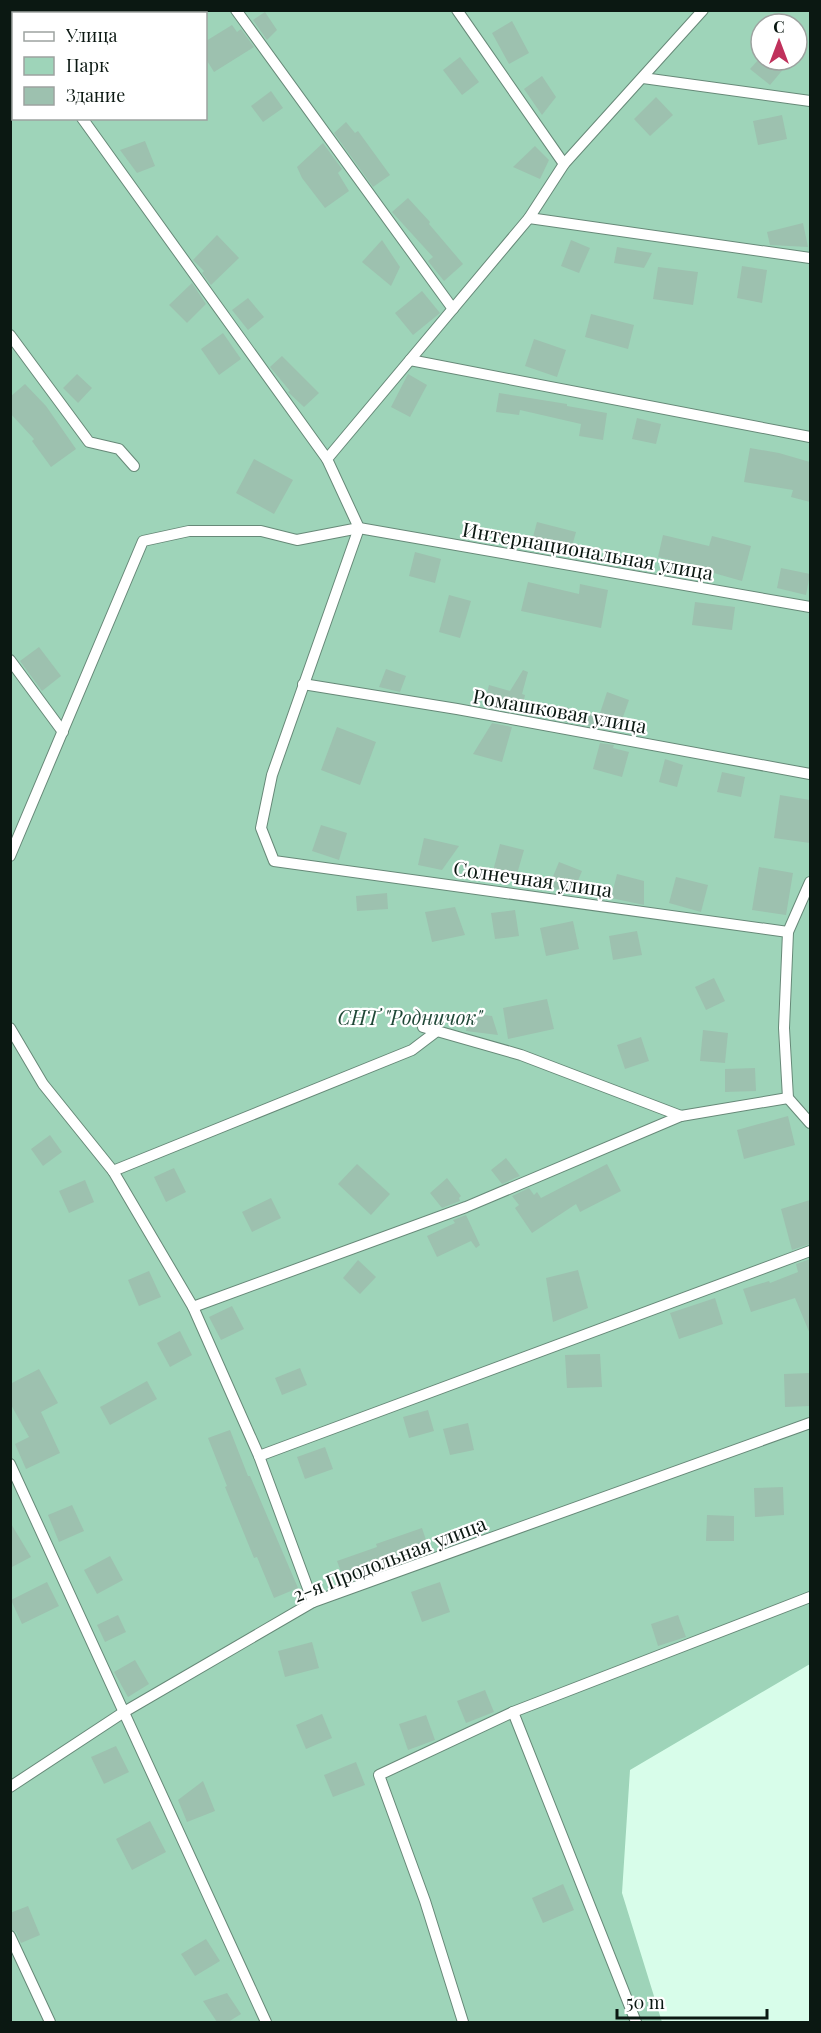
<svg xmlns="http://www.w3.org/2000/svg" width="821" height="2033" font-family="'Playfair Display',serif">
  <style>
    .green { fill: #9ed4b9; fill-rule: evenodd }
    .building { fill: #9dc1af }
    .lines { fill: none; stroke-linecap: round; stroke-linejoin: round }
    .service-casing { stroke: #678978; stroke-width: 12 }
    .minor-casing { stroke: #678978; stroke-width: 24 }
    .service { stroke: #fff; stroke-width: 10 }
    .minor { stroke: #fff; stroke-width: 22 }
    .labels { text-anchor: middle; dominant-baseline: central; stroke-width: 4.5; stroke-linejoin: round; paint-order: stroke }
    .street-label { font-size: 20px; fill: #0b1812; stroke: #fff }
    .park-label { font-size: 20px; font-style: italic; fill: #204837; stroke: #fff }
  </style>
  <rect width="100%" height="100%" fill="#d8fdea"/>
  <!-- green -->
  <path class="green" d="M11 11H810V1664L630 1770 622 1893 662 2022H11ZM14 14H206V118H14ZM761 24H797V60H761Z"/>
  <!-- building -->
  <g class="building">
    <path d="M265 12 277 30 267 40 253 20Z"/>
    <path d="M512 21 529 53 509 64 492 33Z"/>
    <path d="M232 25 237 32 241 29 254 47 214 72 206 59V41Z"/>
    <path d="M460 57 479 82 462 95 443 70Z"/>
    <path d="M758 60H791L770 85 750 69Z"/>
    <path d="M542 76 556 97 542 115 524 89Z"/>
    <path d="M271 91 283 108 263 122 251 106Z"/>
    <path d="M656 97 673 115 650 136 634 119Z"/>
    <path d="M782 115 787 139 758 145 753 121Z"/>
    <path d="M346 122 355 133 358 131 390 175 373 187 334 133Z"/>
    <path d="M145 141 155 166 137 173 120 150Z"/>
    <path d="M323 143 342 169 338 173 349 191 325 208 302 178 297 167Z"/>
    <path d="M535 146 549 160 540 179 513 167Z"/>
    <path d="M408 198 430 222 429 224 463 264 444 281 428 261 433 257 392 212Z"/>
    <path d="M803 223 808 247 770 245 767 232Z"/>
    <path d="M217 235 239 258 211 285 202 273 204 271 193 260Z"/>
    <path d="M382 240 400 267 391 286 362 262Z"/>
    <path d="M571 240 590 248 579 273 561 266Z"/>
    <path d="M617 247 652 253 644 268 614 263Z"/>
    <path d="M742 266 767 270 762 303 737 298Z"/>
    <path d="M658 267 698 272 693 305 653 299Z"/>
    <path d="M192 283 206 304 187 323 169 305Z"/>
    <path d="M422 291 440 313 413 335 395 313Z"/>
    <path d="M248 298 264 317 248 330 232 310Z"/>
    <path d="M591 314 634 325 628 349 585 337Z"/>
    <path d="M223 333 241 359 219 375 201 349Z"/>
    <path d="M534 339 566 350 557 377 525 366Z"/>
    <path d="M282 356 319 393 304 407 288 392 290 391 270 367Z"/>
    <path d="M77 374 92 388 78 403 63 388Z"/>
    <path d="M408 374 427 385 410 417 391 407Z"/>
    <path d="M25 384 46 406 76 449 51 467 32 441 34 439 10 413V397Z"/>
    <path d="M499 393 567 404V406L607 413 603 440 579 436 581 424 520 410 519 415 496 412Z"/>
    <path d="M637 418 661 424 656 444 632 439Z"/>
    <path d="M750 448 779 453 810 462V502L791 497 793 490 744 482Z"/>
    <path d="M254 459 293 480 274 514 236 493Z"/>
    <path d="M537 522 576 532 569 557 530 548Z"/>
    <path d="M663 535 709 546 712 536 751 546 742 581 703 570 704 568 658 557Z"/>
    <path d="M415 552 441 559 435 583 409 576Z"/>
    <path d="M781 568 810 574 806 595 777 588Z"/>
    <path d="M528 582 579 594 580 584 608 590 601 628 521 611Z"/>
    <path d="M449 595 471 601 460 638 439 632Z"/>
    <path d="M695 602 735 607 732 630 692 625Z"/>
    <path d="M39 647 61 676 42 691 20 661Z"/>
    <path d="M386 669 406 676 400 692 379 687Z"/>
    <path d="M523 670 528 672 522 694 525 695 521 713 484 704 489 685 510 691Z"/>
    <path d="M607 692 629 700 618 731 557 720 561 706 599 716Z"/>
    <path d="M492 723 512 727 502 762 473 754Z"/>
    <path d="M337 727 376 742 360 785 321 770Z"/>
    <path d="M600 743 614 745 613 748 629 752 622 777 593 769Z"/>
    <path d="M665 759 683 765 677 787 659 782Z"/>
    <path d="M722 772 745 777 741 797 717 792Z"/>
    <path d="M780 795 810 800V843L774 838Z"/>
    <path d="M321 825 347 833 339 860 312 851Z"/>
    <path d="M424 838 459 846 442 870 418 865Z"/>
    <path d="M500 844 524 850 515 881 492 875Z"/>
    <path d="M559 862 582 871 572 895 549 886Z"/>
    <path d="M759 867 793 873 786 915 752 910Z"/>
    <path d="M617 874 644 881V905L611 898Z"/>
    <path d="M676 877 708 885 701 912 669 903Z"/>
    <path d="M387 893 388 909 357 911 356 896Z"/>
    <path d="M455 907 465 935 432 942 425 912Z"/>
    <path d="M515 910 519 936 495 939 491 913Z"/>
    <path d="M573 921 579 949 546 956 540 928Z"/>
    <path d="M637 931 642 955 613 960 609 936Z"/>
    <path d="M714 978 725 1001 706 1010 695 987Z"/>
    <path d="M547 999 554 1029 508 1039 503 1008Z"/>
    <path d="M468 1013 492 1016 498 1035 466 1031Z"/>
    <path d="M703 1030 728 1033 725 1063 700 1061Z"/>
    <path d="M641 1037 649 1061 625 1069 617 1045Z"/>
    <path d="M755 1068 756 1091 725 1092V1069Z"/>
    <path d="M788 1116 795 1145 744 1159 737 1130Z"/>
    <path d="M50 1135 62 1152 43 1166 31 1149Z"/>
    <path d="M506 1158 520 1176 502 1184 491 1170Z"/>
    <path d="M357 1164 390 1194 371 1215 338 1184Z"/>
    <path d="M607 1164 621 1191 580 1212 576 1204 532 1233 515 1208 519 1205 512 1196 529 1188 534 1195 537 1192 541 1198Z"/>
    <path d="M174 1168 186 1192 166 1202 154 1177Z"/>
    <path d="M447 1178 461 1196 459 1198 460 1201 442 1208 430 1193Z"/>
    <path d="M85 1180 94 1202 69 1213 59 1191Z"/>
    <path d="M271 1198 281 1218 252 1232 242 1212Z"/>
    <path d="M810 1200V1244L792 1250 781 1209Z"/>
    <path d="M466 1215 480 1245 476 1248 471 1241 437 1257 427 1236 455 1223 453 1220Z"/>
    <path d="M810 1259V1334L795 1298 751 1312 743 1289 769 1281 770 1283 798 1272 796 1264Z"/>
    <path d="M358 1260 376 1277 360 1294 343 1278Z"/>
    <path d="M578 1270 588 1308 553 1322 546 1278Z"/>
    <path d="M149 1271 161 1297 139 1306 128 1280Z"/>
    <path d="M715 1298 723 1324 679 1339 670 1313Z"/>
    <path d="M232 1306 244 1329 221 1340 209 1317Z"/>
    <path d="M180 1331 192 1355 170 1367 157 1343Z"/>
    <path d="M600 1354 602 1387 567 1388 565 1355Z"/>
    <path d="M300 1368 307 1385 282 1395 275 1378Z"/>
    <path d="M39 1369 58 1403 41 1412 60 1453 26 1469 15 1444 29 1437 10 1403V1384Z"/>
    <path d="M810 1373V1406L785 1407 784 1374Z"/>
    <path d="M147 1381 157 1399 110 1425 100 1407Z"/>
    <path d="M428 1410 434 1431 409 1438 403 1417Z"/>
    <path d="M468 1423 474 1450 450 1455 443 1429Z"/>
    <path d="M230 1430 248 1476H250L298 1588 274 1598 257 1557 254 1558 225 1487 227 1486 208 1438Z"/>
    <path d="M325 1447 333 1469 305 1479 297 1457Z"/>
    <path d="M783 1487 784 1515 755 1517 754 1488Z"/>
    <path d="M72 1505 84 1531 59 1542 48 1515Z"/>
    <path d="M707 1515 734 1516V1541H706Z"/>
    <path d="M10 1522 31 1557 10 1568Z"/>
    <path d="M422 1528 430 1552 385 1568 384 1565 344 1580 337 1561 377 1547 376 1544Z"/>
    <path d="M110 1556 123 1580 97 1594 84 1570Z"/>
    <path d="M47 1582 59 1606 22 1624 11 1600Z"/>
    <path d="M440 1582 450 1612 422 1622 411 1592Z"/>
    <path d="M118 1615 126 1632 105 1642 97 1625Z"/>
    <path d="M678 1615 686 1637 658 1646 651 1624Z"/>
    <path d="M312 1642 319 1668 285 1677 278 1651Z"/>
    <path d="M135 1660 149 1684 128 1697 114 1672Z"/>
    <path d="M485 1690 494 1712 466 1723 457 1701Z"/>
    <path d="M322 1714 332 1738 306 1749 296 1725Z"/>
    <path d="M426 1715 435 1740 408 1750 399 1724Z"/>
    <path d="M116 1746 129 1772 104 1784 91 1757Z"/>
    <path d="M356 1762 365 1785 333 1797 324 1775Z"/>
    <path d="M203 1781 215 1811 187 1822 178 1800Z"/>
    <path d="M150 1821 166 1852 132 1870 116 1839Z"/>
    <path d="M563 1884 574 1910 543 1923 532 1898Z"/>
    <path d="M28 1906 40 1935 21 1943 16 1932 10 1929V1913Z"/>
    <path d="M206 1939 220 1961 195 1976 181 1954Z"/>
    <path d="M227 1993 241 2014 228 2022H217L203 2001Z"/>
  </g>
  <g class="lines">
    <!-- service casing -->
    <g class="service-casing">
      <g id="service">
        <path d="M236 10 453 309"/>
        <path d="M457 10 564 164"/>
        <path d="M703 10 564 164 529 218 327 459 359 528 272 775 261 828 274 861 788 932"/>
        <path d="M643 78 810 101"/>
        <path d="M82 118 327 459"/>
        <path d="M529 218 810 258"/>
        <path d="M10 335 89 442 119 449 134 466"/>
        <path d="M410 360 810 437"/>
        <path d="M10 660 63 732"/>
        <path d="M303 684 457 709 810 774"/>
        <path d="M10 856 143 541 189 531H261L297 540 359 528 810 607"/>
        <path d="M810 882 788 932 784 1028 788 1098 810 1123"/>
        <path d="M423 1027 521 1055 681 1116 788 1098"/>
        <path d="M10 1028 43 1084 113 1171 193 1307 259 1456 313 1602"/>
        <path d="M113 1171 412 1050 437 1031"/>
        <path d="M193 1307 466 1207 681 1116"/>
        <path d="M259 1456 810 1251"/>
        <path d="M10 1464 266 2022"/>
        <path d="M513 1712 636 2022"/>
        <path d="M10 1787 124 1712 313 1602 810 1423"/>
        <path d="M10 1936 50 2022"/>
        <path d="M463 2022 425 1901 379 1775 513 1712 810 1597"/>
      </g>
    </g>
    <!-- minor casing -->
    <g class="minor-casing">
      <g id="minor">
        <path d="M45 14 48 10"/>
        <path d="M10 49 14 46"/>
      </g>
    </g>
    <!-- service -->
    <use href="#service" class="service"/>
    <!-- minor -->
    <use href="#minor" class="minor"/>
  </g>
  <g class="labels">
    <!-- street labels -->
    <g class="street-label">
      <text transform="translate(588 550) rotate(10)">Интернациональная улица</text>
      <text transform="translate(560 710) rotate(10)">Ромашковая улица</text>
      <text transform="translate(533 878) rotate(8)">Солнечная улица</text>
      <text transform="translate(389 1558) rotate(-21)">2-я Продольная улица</text>
    </g>
    <!-- park labels -->
    <g class="park-label">
      <text x="410" y="1016">СНТ "Родничок"</text>
    </g>
  </g>
  <!-- border -->
  <rect width="821" height="2033" fill="none" stroke="#0b1812" stroke-width="24"/>
  <!-- legend -->
  <rect x="12" y="12" width="195" height="108" fill="#ffffff" stroke="#9da3a0" stroke-width="1.5"/>
  <rect x="24" y="32" width="30" height="9" fill="#ffffff" stroke="#9da3a0" stroke-width="1.5"/>
  <text x="66" y="42" font-size="18" fill="#0b1812">Улица</text>
  <rect x="24" y="57" width="30" height="18" fill="#9ed4b9" stroke="#9da3a0" stroke-width="1.5"/>
  <text x="66" y="72" font-size="18" fill="#0b1812">Парк</text>
  <rect x="24" y="87" width="30" height="18" fill="#9dc1af" stroke="#9da3a0" stroke-width="1.5"/>
  <text x="66" y="102" font-size="18" fill="#0b1812">Здание</text>
  <!-- north arrow -->
  <g transform="translate(779 42)"><circle r="28" fill="#ffffff" stroke="#9da3a0" stroke-width="1.5"/>
  <path d="M0-4.5L10 22L0 15L-10 22Z" fill="#c0315c"/>
  <text y="-9" font-size="16" font-weight="bold" text-anchor="middle" fill="#0b1812">С</text>
  </g>
  <!-- scale -->
  <path d="M617 2009v9h150v-9" fill="none" stroke="#0b1812" stroke-width="3"/>
  <text x="626" y="2009" font-size="18" fill="#0b1812" stroke="#ffffff" stroke-width="4.5" paint-order="stroke">50 m</text>
</svg>
